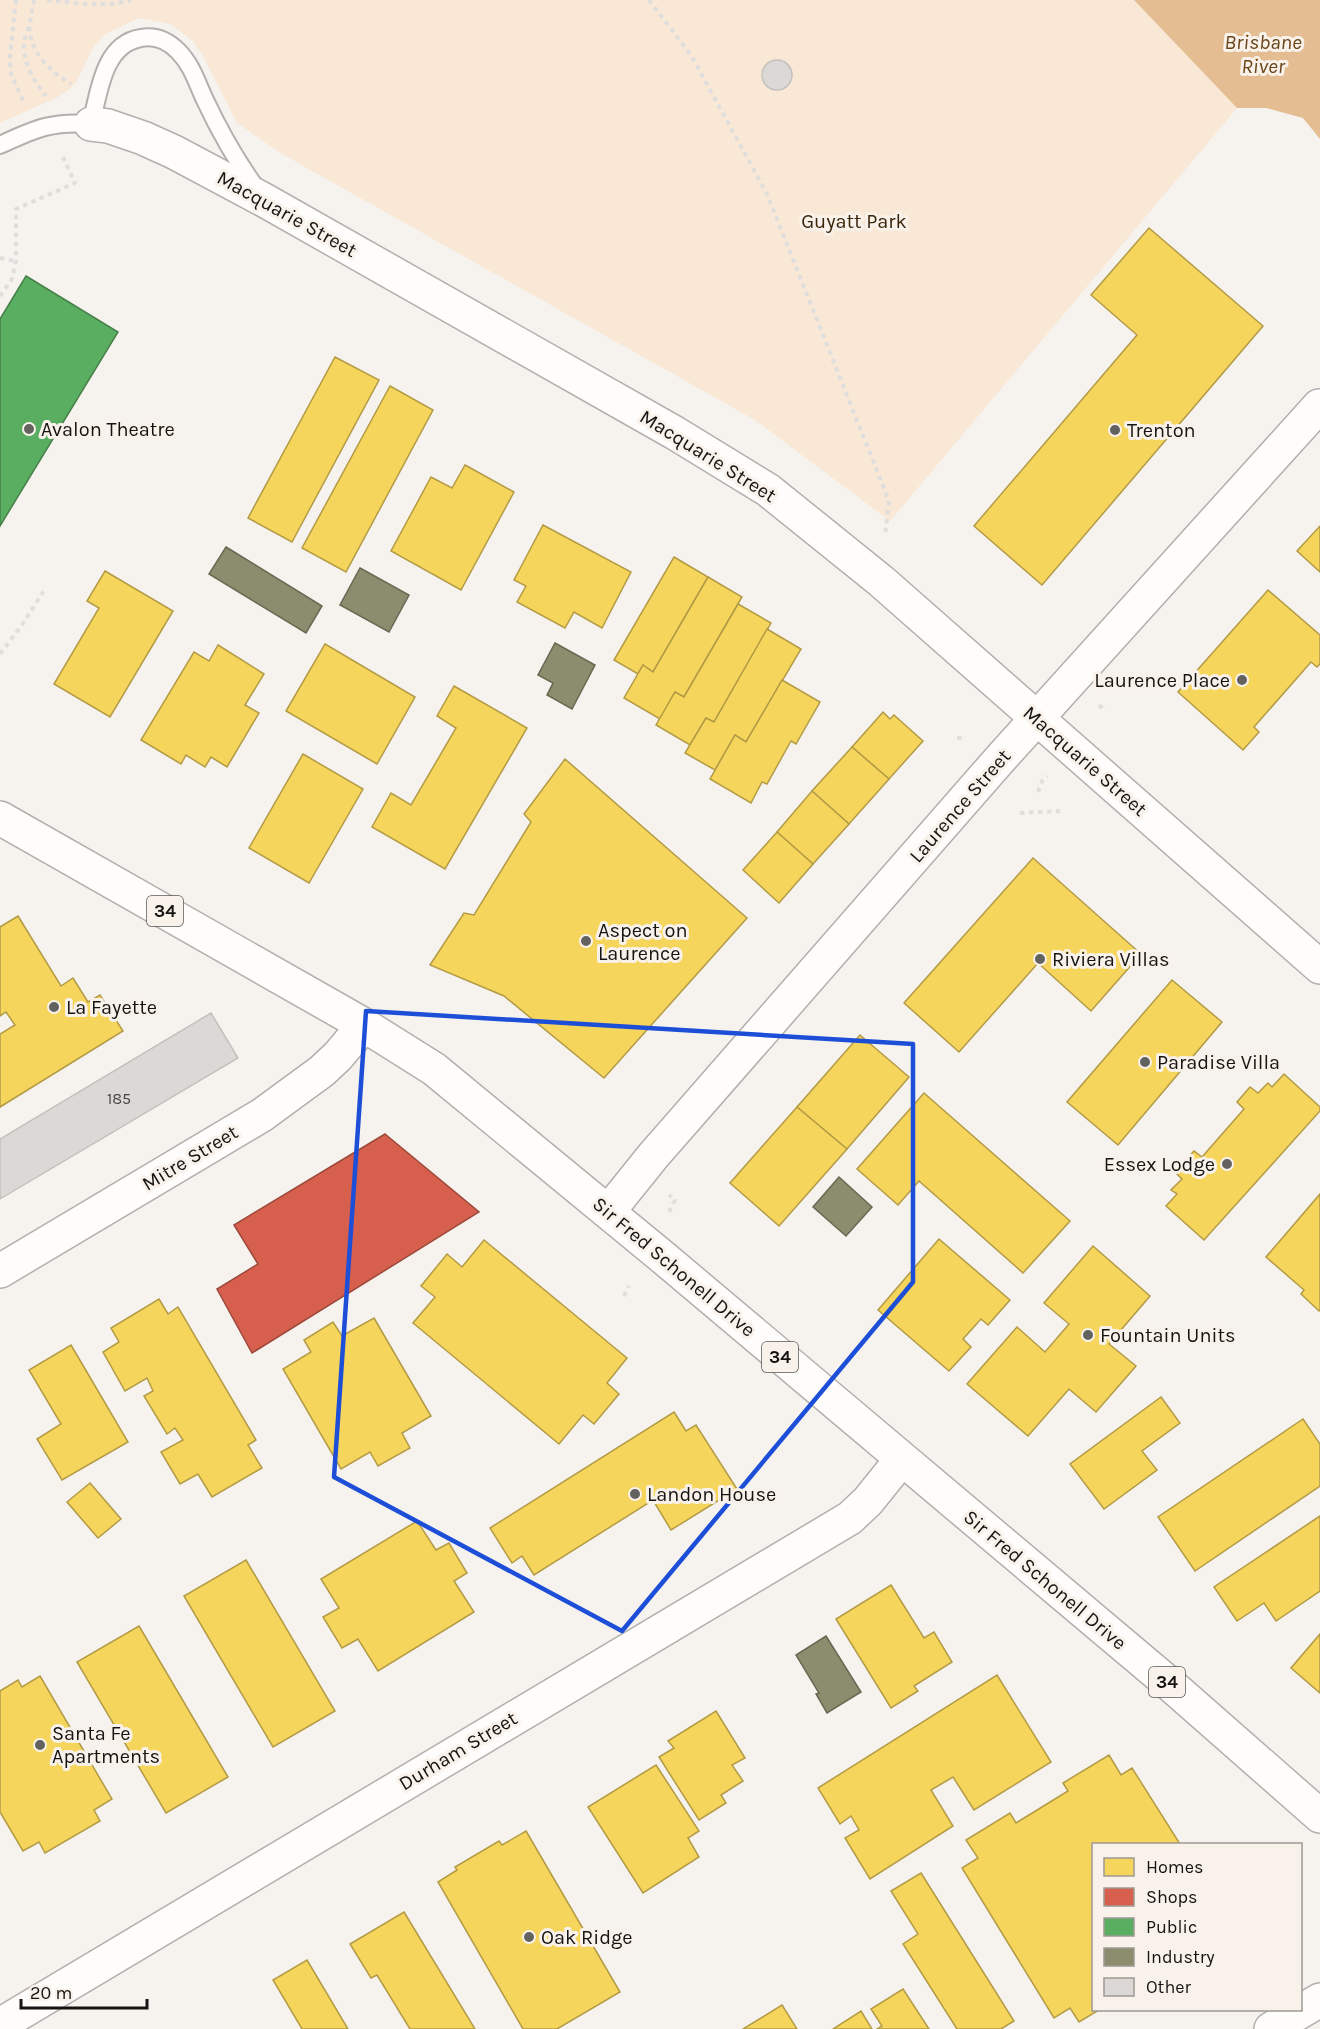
<svg xmlns="http://www.w3.org/2000/svg" width="1320" height="2029" font-family="Karla,sans-serif">
  <style>
    .green { fill: #f9e8d6 }
    .water { fill: #e4be92 }
    .homes { fill: #f6d55c; stroke: #b39b46; stroke-width: 1.5 }
    .shops { fill: #d6604d; stroke: #9c493b; stroke-width: 1.5 }
    .public { fill: #5aae61; stroke: #468049; stroke-width: 1.5 }
    .industry { fill: #8c8c6e; stroke: #696852; stroke-width: 1.5 }
    .building { fill: #dbd8d5; stroke: #c3c0be; stroke-width: 1.5 }
    .lines { fill: none; stroke-linecap: round; stroke-linejoin: round }
    .service-casing { stroke: #b2afad; stroke-width: 20 }
    .minor-casing { stroke: #b2afad; stroke-width: 36 }
    .primary-casing { stroke: #b2afad; stroke-width: 36 }
    .path { stroke: #e0dedd; stroke-width: 4; stroke-dasharray: 4.5 4.5; stroke-linecap: butt }
    .service { stroke: #fefdfc; stroke-width: 16 }
    .minor { stroke: #fefdfc; stroke-width: 33 }
    .primary { stroke: #fefdfc; stroke-width: 33 }
    .marked { fill: none; stroke: #1d4ed8; stroke-width: 4.5; stroke-linejoin: round }
    .poi-dot { fill: #64625f; stroke: #f9f2eb; stroke-width: 2 }
    .labels { text-anchor: middle; dominant-baseline: central; stroke-width: 6; stroke-linejoin: round; paint-order: stroke }
    .number-label { font-size: 16px; fill: #484644 }
    .shield { fill: #f9f2eb; stroke: #5a5753; stroke-width: 1.5 }
    .shield-label { font-size: 18px; font-weight: bold; fill: #161412 }
    .street-label { font-size: 20px; fill: #161412; stroke: #f9f2eb }
    .park-label { font-size: 20px; fill: #3b250a; stroke: #f9f2eb }
    .poi-label { font-size: 20px; fill: #161412; stroke: #f9f2eb; text-anchor: start }
    .water-label { font-size: 21px; font-style: italic; fill: #694517; stroke: #f9f2eb }
  </style>
  <rect width="100%" height="100%" fill="#f6f2ee"/>
  <!-- green -->
  <path class="green" d="M0 0H1134L1237 108 890 521 755 420 282 154 237 123 204 58 193 41 170 24 146 19H137L105 34 93 48 77 81 70 89 58 97 0 123Z"/>
  <!-- water -->
  <path class="water" d="M1134 0H1320V139L1303 118 1266 108H1237Z"/>
  <!-- homes -->
  <g class="homes">
    <path d="M1149 228 1263 326 1042 585 974 526 1137 335 1091 295Z"/>
    <path d="M335 357 379 380 292 542 248 518Z"/>
    <path d="M390 386 433 410 346 572 302 548Z"/>
    <path d="M465 465 514 492 461 590 391 551 431 477 452 488Z"/>
    <path d="M543 525 631 572 602 628 574 612 565 628 517 602 526 586 514 580Z"/>
    <path d="M1320 526V572L1297 551Z"/>
    <path d="M674 557 708 577 653 672 643 665 638 674 614 660Z"/>
    <path d="M105 571 173 611 110 717 54 684 99 608 87 601Z"/>
    <path d="M708 577 742 597 684 697 675 692 660 719 624 698 643 665 653 672Z"/>
    <path d="M1268 590 1320 635V664L1317 667 1311 662 1254 727 1259 732 1243 750 1178 692Z"/>
    <path d="M738 604 771 623 714 722 706 718 690 745 656 725 675 692 684 697Z"/>
    <path d="M767 629 801 649 746 742 735 735 715 770 685 753 706 718 714 722Z"/>
    <path d="M325 644 415 697 377 764 286 711Z"/>
    <path d="M218 645 264 674 245 705 259 713 227 767 211 757 205 767 186 755 181 764 141 740 194 652 209 661Z"/>
    <path d="M782 680 820 702 796 744 791 741 767 784 762 782 751 803 710 779 735 735 746 742Z"/>
    <path d="M454 686 527 728 445 869 372 827 391 793 411 805 456 728 437 716Z"/>
    <path d="M883 712 890 719 894 715 923 741 889 779 852 747Z"/>
    <path d="M852 747 889 779 849 824 812 791Z"/>
    <path d="M303 754 363 789 309 883 249 848Z"/>
    <path d="M565 759 747 918 604 1078 504 996 430 965 464 913 474 915 531 822 524 814Z"/>
    <path d="M812 791 849 824 813 864 777 832Z"/>
    <path d="M777 832 813 864 779 903 743 870Z"/>
    <path d="M1033 858 1141 954 1091 1011 1038 963 959 1052 904 1003Z"/>
    <path d="M18 916 61 986 73 978 88 1002 100 995 123 1031 0 1107V1034L15 1025 6 1012 0 1016V927Z"/>
    <path d="M1172 980 1222 1022 1118 1145 1067 1102Z"/>
    <path d="M860 1035 909 1077 847 1149 797 1107Z"/>
    <path d="M1284 1074 1320 1107V1111L1204 1240 1166 1206 1177 1194 1171 1190 1182 1179 1175 1172 1194 1151 1202 1157 1244 1109 1237 1102 1250 1087 1258 1093 1268 1083 1272 1087Z"/>
    <path d="M924 1093 1070 1221 1023 1273 919 1181 898 1205 857 1169Z"/>
    <path d="M797 1107 847 1149 779 1226 730 1183Z"/>
    <path d="M1320 1194V1310L1319 1311 1301 1294 1304 1290 1266 1257Z"/>
    <path d="M939 1239 1010 1300 988 1325 981 1319 963 1339 971 1347 949 1371 878 1310Z"/>
    <path d="M484 1240 627 1358 607 1383 619 1394 594 1424 583 1415 559 1444 413 1323 435 1297 421 1286 447 1254 462 1267Z"/>
    <path d="M1093 1246 1150 1296 1109 1344 1136 1366 1096 1412 1069 1389 1028 1436 967 1384 1017 1327 1045 1352 1069 1324 1044 1303Z"/>
    <path d="M159 1299 168 1314 178 1307 256 1440 248 1445 262 1468 212 1497 198 1474 180 1484 161 1452 183 1440 175 1428 167 1434 144 1396 153 1391 147 1378 125 1391 103 1352 119 1342 111 1328Z"/>
    <path d="M374 1318 431 1416 402 1433 410 1448 378 1466 370 1452 341 1469 283 1369 311 1352 304 1340 333 1322 342 1336Z"/>
    <path d="M71 1345 128 1442 62 1480 37 1439 61 1424 29 1370Z"/>
    <path d="M1161 1397 1180 1423 1142 1451 1157 1470 1104 1509 1070 1464Z"/>
    <path d="M674 1412 686 1431 696 1425 737 1489 671 1530 653 1500 534 1575 522 1556 512 1563 490 1528Z"/>
    <path d="M1303 1419 1320 1444V1486L1195 1571 1158 1517Z"/>
    <path d="M90 1483 121 1519 98 1538 67 1502Z"/>
    <path d="M1320 1516V1591L1276 1621 1264 1603 1237 1621 1214 1587Z"/>
    <path d="M417 1521 436 1550 449 1543 467 1573 454 1581 474 1612 378 1671 358 1639 342 1648 323 1617 339 1608 321 1579Z"/>
    <path d="M246 1560 335 1711 273 1747 184 1596Z"/>
    <path d="M891 1585 924 1638 934 1632 952 1662 914 1686 918 1691 891 1708 836 1619Z"/>
    <path d="M139 1626 228 1777 166 1813 77 1662Z"/>
    <path d="M1320 1634V1693L1291 1668Z"/>
    <path d="M997 1675 1051 1762 974 1810 953 1777 931 1790 953 1826 870 1879 845 1838 859 1830 851 1816 840 1824 818 1788Z"/>
    <path d="M40 1676 112 1799 94 1810 100 1821 45 1853 39 1842 23 1851 0 1812V1691L18 1680 22 1687Z"/>
    <path d="M716 1711 745 1758 732 1765 743 1781 721 1795 726 1803 699 1820 659 1757 674 1748 668 1741Z"/>
    <path d="M1109 1755 1121 1775 1132 1768 1180 1844H1094V2010H1099L1079 2022 1070 2008 1054 2018 962 1868 978 1858 966 1840 1010 1813 1016 1823 1068 1791 1063 1783Z"/>
    <path d="M656 1765 699 1831 688 1838 699 1857 643 1893 588 1807Z"/>
    <path d="M526 1831 620 1992 557 2029H523L438 1882 457 1870 455 1867 499 1841 502 1845Z"/>
    <path d="M921 1873 1014 2021 1001 2029H957L903 1944 918 1934 891 1891Z"/>
    <path d="M404 1912 475 2029H410L377 1975 371 1978 350 1944Z"/>
    <path d="M307 1960 348 2029H302L273 1980Z"/>
    <path d="M903 1989 929 2029H877L882 2026 871 2009Z"/>
    <path d="M782 2005 797 2029H743Z"/>
    <path d="M861 2011 872 2029H833Z"/>
  </g>
  <!-- shops -->
  <path class="shops" d="M385 1134 479 1212 252 1353 217 1289 258 1264 234 1225Z"/>
  <!-- public -->
  <path class="public" d="M26 276 118 332 0 526V319Z"/>
  <!-- industry -->
  <g class="industry">
    <path d="M226 547 322 606 306 633 209 574Z"/>
    <path d="M360 568 409 595 389 632 340 605Z"/>
    <path d="M555 643 595 665 572 709 547 695 553 683 538 675Z"/>
    <path d="M839 1177 872 1207 846 1236 813 1207Z"/>
    <path d="M826 1636 861 1692 827 1713 816 1694 819 1693 796 1655Z"/>
  </g>
  <!-- building -->
  <g class="building">
    <circle cx="777" cy="75" r="15"/>
    <path d="M211 1013 238 1058 0 1199V1139Z"/>
  </g>
  <g class="lines">
    <!-- service casing -->
    <g class="service-casing">
      <path id="service" d="M0 145C35 129 51 121 91 124 99 93 103 44 141 38 156 35 168 41 178 51 192 65 197 83 205 100 219 130 236 160 256 188"/>
    </g>
    <!-- minor casing -->
    <g class="minor-casing">
      <g id="minor">
        <path d="M91 124 108 126 143 138 174 152 264 200 675 433 768 490 881 581 1320 967"/>
        <path d="M608 1212 653 1156 1001 758 1319 406"/>
        <path d="M0 1271 262 1115 322 1071 338 1056 364 1025"/>
        <path d="M0 2025 850 1518 868 1501 901 1460"/>
        <path d="M1271 2029 1320 2000"/>
      </g>
    </g>
    <!-- primary casing -->
    <g class="primary-casing">
      <path id="primary" d="M0 818 364 1025 434 1069 665 1259 1172 1686 1320 1816"/>
    </g>
    <!-- path -->
    <g class="path">
      <path d="M16 0 10 56V71L23 101"/>
      <path d="M34 0C32 11 29 23 30 33 32 55 54 74 71 84"/>
      <path d="M47 0C75 3 104 8 131 0"/>
      <path d="M649 0 691 55 767 194 889 501 885 536"/>
      <path d="M29 27C16 51 30 76 46 96"/>
      <path d="M0 258 16 261"/>
      <path d="M0 296 12 279 16 261V209L75 183 62 155"/>
      <path d="M0 654 22 625 45 589"/>
      <path d="M1099 705 1106 711"/>
      <path d="M957 738H966"/>
      <path d="M1038 792 1042 781 1047 776"/>
      <path d="M1020 813 1060 811"/>
      <path d="M669 1212 675 1200 669 1195"/>
      <path d="M624 1296 629 1286"/>
    </g>
    <!-- service -->
    <use href="#service" class="service"/>
    <!-- minor -->
    <use href="#minor" class="minor"/>
    <!-- primary -->
    <use href="#primary" class="primary"/>
  </g>
  <!-- marked area -->
  <path class="marked" d="M366 1011 913 1044V1282L622 1631 334 1477Z"/>
  <!-- markers -->
  <g class="poi-dot">
    <circle cx="29" cy="429" r="6"/>
    <circle cx="1115" cy="430" r="6"/>
    <circle cx="1242" cy="680" r="6"/>
    <circle cx="586" cy="941" r="6"/>
    <circle cx="1040" cy="959" r="6"/>
    <circle cx="54" cy="1007" r="6"/>
    <circle cx="1145" cy="1062" r="6"/>
    <circle cx="1227" cy="1164" r="6"/>
    <circle cx="1088" cy="1335" r="6"/>
    <circle cx="635" cy="1494" r="6"/>
    <circle cx="40" cy="1745" r="6"/>
    <circle cx="529" cy="1937" r="6"/>
  </g>
  <g class="labels">
    <!-- number labels -->
    <g class="number-label">
      <text x="119" y="1098">185</text>
    </g>
    <!-- shield labels -->
    <g class="shield">
      <rect x="147" y="896" width="36" height="30" rx="4.5"/>
      <rect x="762" y="1342" width="36" height="30" rx="4.5"/>
      <rect x="1149" y="1667" width="36" height="30" rx="4.5"/>
    </g>
    <g class="shield-label">
      <text x="165" y="911">34</text>
      <text x="780" y="1357">34</text>
      <text x="1167" y="1682">34</text>
    </g>
    <!-- street labels -->
    <g class="street-label">
      <text transform="translate(287 214) rotate(29)">Macquarie Street</text>
      <text transform="translate(708 456) rotate(32)">Macquarie Street</text>
      <text transform="translate(1085 761) rotate(41)">Macquarie Street</text>
      <text transform="translate(960 806) rotate(-49)">Laurence Street</text>
      <text transform="translate(190 1158) rotate(-31)">Mitre Street</text>
      <text transform="translate(674 1267) rotate(40)">Sir Fred Schonell Drive</text>
      <text transform="translate(1045 1580) rotate(40)">Sir Fred Schonell Drive</text>
      <text transform="translate(458 1751) rotate(-31)">Durham Street</text>
    </g>
    <!-- park labels -->
    <g class="park-label">
      <text x="854" y="221">Guyatt Park</text>
    </g>
    <!-- poi labels -->
    <g class="poi-label">
      <text x="41" y="429">Avalon Theatre</text>
      <text x="1127" y="430">Trenton</text>
      <text x="1230" y="680" text-anchor="end">Laurence Place</text>
      <text x="598" y="930">Aspect on<tspan x="598" dy="23">Laurence</tspan></text>
      <text x="1052" y="959">Riviera Villas</text>
      <text x="66" y="1007">La Fayette</text>
      <text x="1157" y="1062">Paradise Villa</text>
      <text x="1215" y="1164" text-anchor="end">Essex Lodge</text>
      <text x="1100" y="1335">Fountain Units</text>
      <text x="647" y="1494">Landon House</text>
      <text x="52" y="1733">Santa Fe<tspan x="52" dy="23">Apartments</tspan></text>
      <text x="541" y="1937">Oak Ridge</text>
    </g>
    <!-- water labels -->
    <g class="water-label">
      <text x="1263" y="42">Brisbane<tspan x="1263" dy="24">River</tspan></text>
    </g>
  </g>
  <!-- legend -->
  <rect x="1092" y="1843" width="210" height="168" fill="#f9f2eb" stroke="#9e9994" stroke-width="1.5"/>
  <rect x="1104" y="1858" width="30" height="18" fill="#f6d55c" stroke="#9e9994" stroke-width="1.5"/>
  <text x="1146" y="1873" font-size="18" fill="#161412">Homes</text>
  <rect x="1104" y="1888" width="30" height="18" fill="#d6604d" stroke="#9e9994" stroke-width="1.5"/>
  <text x="1146" y="1903" font-size="18" fill="#161412">Shops</text>
  <rect x="1104" y="1918" width="30" height="18" fill="#5aae61" stroke="#9e9994" stroke-width="1.5"/>
  <text x="1146" y="1933" font-size="18" fill="#161412">Public</text>
  <rect x="1104" y="1948" width="30" height="18" fill="#8c8c6e" stroke="#9e9994" stroke-width="1.5"/>
  <text x="1146" y="1963" font-size="18" fill="#161412">Industry</text>
  <rect x="1104" y="1978" width="30" height="18" fill="#dbd8d5" stroke="#9e9994" stroke-width="1.5"/>
  <text x="1146" y="1993" font-size="18" fill="#161412">Other</text>
  <!-- scale -->
  <path d="M21 1999v9h126v-9" fill="none" stroke="#161412" stroke-width="3"/>
  <text x="30" y="1999" font-size="18" fill="#161412" stroke="#f9f2eb" stroke-width="4.5" paint-order="stroke">20 m</text>
</svg>
